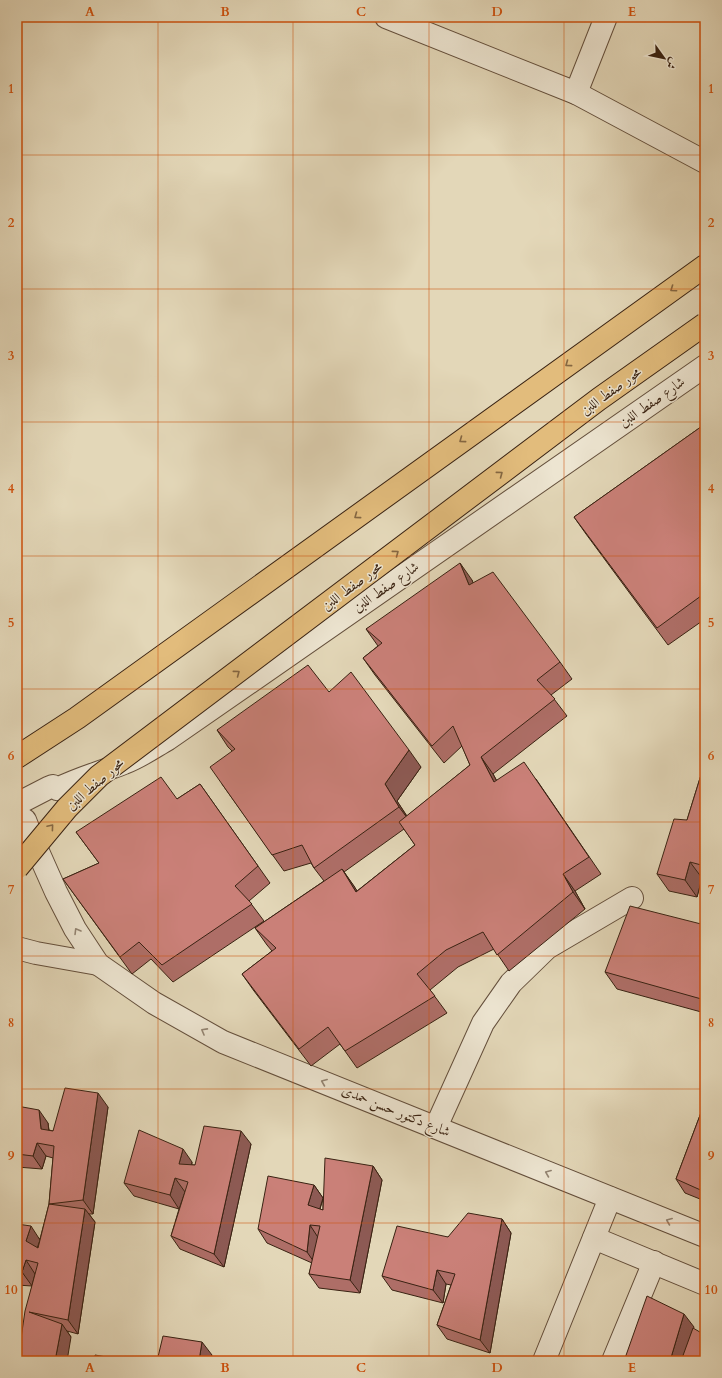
<svg xmlns="http://www.w3.org/2000/svg" width="722" height="1378" font-family="Cardo,Amiri,serif">
  <style>
    .lines { fill: none; stroke-linecap: round; stroke-linejoin: round }
    .minor-casing { stroke: #644f3c; stroke-width: 24 }
    .major-casing { stroke: #392212; stroke-width: 24 }
    .minor { stroke: #ede5d1; stroke-width: 22 }
    .major { stroke: #e2bc7c; stroke-width: 22 }
    .major-bridge-casing { stroke: #392212; stroke-width: 24; stroke-linecap: butt }
    .major-bridge { stroke: #e2bc7c; stroke-width: 22 }
    .wall { fill: #ae6e67; stroke: #392212; fill-rule: evenodd }
    .shaded-wall { fill: #8d5a54; stroke: #392212 }
    .building { fill: #ca8078; stroke: #392212 }
    .oneway { stroke: #856742 }
    .oneway2 { stroke: #938472 }
    .grid { fill: none; stroke: #ce510d; stroke-width: 1; stroke-opacity: 0.55 }
    .labels { text-anchor: middle; dominant-baseline: central; stroke-width: 3; stroke-linejoin: round; paint-order: stroke }
    .street-label { font-size: 14px; fill: #392212; stroke: #ede5d1 }
    .neatline { fill: none; stroke: #ce510d; stroke-width: 1.5 }
    .grid-label { font-size: 13px; text-anchor: middle; font-weight: bold; fill: #ce510d }
  </style>
  <rect width="100%" height="100%" fill="#e3d7b8"/>
  <filter id="stains"><feTurbulence type="fractalNoise" baseFrequency=".005" numOctaves="4"/><feColorMatrix values="0 0 0 0 .2 0 0 0 0 .09 0 0 0 0 .02 0 0 0 .5 -.17"/></filter>
  <radialGradient id="worn" r=".72"><stop offset=".6" stop-color="#630" stop-opacity="0"/><stop offset="1" stop-color="#630" stop-opacity=".3"/></radialGradient>
  <g class="lines">
    <!-- minor casing -->
    <g class="minor-casing">
      <g id="minor">
        <path d="M386 17 576 93 705 162"/>
        <path d="M576 93 606 17"/>
        <path d="M17 804 48 788 53 786 57 789C79 778 102 772 124 763 140 757 154 747 168 739L705 366"/>
        <path d="M25 820 32 838 56 892 75 929 98 964 154 1003 223 1042 705 1236"/>
        <path d="M17 948 36 953 98 964"/>
        <path d="M436 1127 483 1023 511 983 547 948 632 898"/>
        <path d="M594 1238 705 1284"/>
        <path d="M544 1361 610 1198"/>
        <path d="M613 1361 654 1262"/>
      </g>
    </g>
    <!-- major casing -->
    <g class="major-casing">
      <path id="major" d="M17 757 77 718 705 266"/>
    </g>
    <!-- minor -->
    <use href="#minor" class="minor"/>
    <!-- major -->
    <use href="#major" class="major"/>
    <!-- major-bridge casing -->
    <g class="major-bridge-casing">
      <path id="major-bridge" d="M17 868 67 808 99 776 599 399 705 324"/>
    </g>
    <!-- major-bridge -->
    <use href="#major-bridge" class="major-bridge"/>
  </g>
  <!-- wall -->
  <g class="wall">
    <path d="M705 424V619L668 645 586 534 574 517Z"/>
    <path d="M472 580 473 583 560 662 572 679 551 695 567 716 493 774 497 781 536 779 601 874 575 891 585 909 509 971 494 949 458 967 430 990 447 1013 357 1068 340 1044 311 1066 254 991 242 974 272 951 267 945 255 928 324 881 314 868 311 863 284 871 222 784 232 751 228 747 217 730 329 692 421 767 397 801 407 816 470 765 462 746 444 763 375 675 363 658 378 646 366 629ZM404 829 415 845 357 891 344 872Z"/>
    <path d="M705 762V879L702 878 697 897 669 891 657 874 687 820Z"/>
    <path d="M200 784 270 883 249 901 264 921 173 982 151 959 132 974 63 879 99 863 76 832 177 799Z"/>
    <path d="M705 925V1013L617 989 605 972Z"/>
    <path d="M705 1102V1201L685 1193 676 1179Z"/>
    <path d="M17 1106 48 1123 49 1130 53 1131 108 1107 93 1214H89L95 1222 78 1334 67 1331 71 1337 18 1359 32 1286 17 1285V1224L40 1239 49 1204 53 1158 46 1156 42 1169 17 1167Z"/>
    <path d="M251 1144 224 1267 180 1249 171 1236 179 1209 134 1196 124 1183 192 1162V1165H195Z"/>
    <path d="M373 1166 382 1180 360 1293 319 1288 309 1274 312 1263 267 1243 258 1229 314 1185 323 1198ZM323 1199V1210L320 1209Z"/>
    <path d="M502 1219 511 1233 490 1353 447 1339 437 1325 451 1285 446 1284 443 1303 392 1290 382 1276 448 1237Z"/>
  </g>
  <!-- shaded-wall -->
  <g class="shaded-wall">
    <path d="M460 563 472 580 481 602 469 585Z"/>
    <path d="M409 750 421 767 397 801 411 823 399 807 385 784Z"/>
    <path d="M481 757 493 774 506 799 494 782Z"/>
    <path d="M690 862 702 878 697 897 685 880Z"/>
    <path d="M342 869 354 886 368 909 356 892Z"/>
    <path d="M563 874 575 891 585 909 573 892Z"/>
    <path d="M98 1093 108 1107 93 1214 83 1200Z"/>
    <path d="M39 1110 48 1123 50 1142 41 1129Z"/>
    <path d="M241 1131 251 1144 224 1267 214 1254Z"/>
    <path d="M37 1143 46 1156 42 1169 33 1156Z"/>
    <path d="M183 1149 192 1162 188 1177 179 1164Z"/>
    <path d="M373 1166 382 1180 360 1293 350 1280Z"/>
    <path d="M175 1178 185 1192 179 1209 170 1195Z"/>
    <path d="M314 1185 323 1198 317 1218 308 1205Z"/>
    <path d="M85 1209 95 1222 78 1334 68 1320Z"/>
    <path d="M502 1219 511 1233 490 1353 480 1340Z"/>
    <path d="M310 1225 319 1239 316 1265 307 1252Z"/>
    <path d="M31 1226 40 1240 35 1254 26 1241Z"/>
    <path d="M26 1260 35 1274 32 1286 22 1272Z"/>
    <path d="M437 1270 446 1284 443 1303 433 1290Z"/>
    <path d="M684 1314 694 1327 684 1361H670Z"/>
    <path d="M62 1324 71 1337 67 1361H55Z"/>
    <path d="M202 1342 212 1355 211 1361H199Z"/>
  </g>
  <!-- building -->
  <g class="building">
    <path d="M705 424V593L657 628 574 517Z"/>
    <path d="M460 563 469 585 493 572 560 662 537 680 555 699 481 757 494 782 524 762 589 857 563 874 573 892 497 955 483 932 446 950 417 974 435 996 345 1051 328 1027 299 1049 242 974 276 948 255 928 342 869 356 892 415 845 399 822 470 765 453 726 432 746 363 658 382 643 366 629Z"/>
    <path d="M308 665 329 692 351 672 409 750 385 784 399 807 314 868 302 845 272 855 210 767 235 749 217 730Z"/>
    <path d="M705 762V866L690 862 685 880 657 874 674 819 687 820Z"/>
    <path d="M161 777 177 799 200 784 258 866 235 886 252 904 162 965 139 942 120 957 63 879 99 863 76 832Z"/>
    <path d="M630 906 705 925V1000L605 972Z"/>
    <path d="M65 1088 98 1093 83 1200 49 1204 85 1209 68 1320 29 1312 62 1324 55 1361H17V1359H18L25 1311 38 1263 26 1260 22 1272H17V1224L31 1226 26 1241 38 1248 49 1204 54 1146 37 1143 33 1156 17 1154V1106L39 1110 41 1129 53 1131Z"/>
    <path d="M705 1102V1192L676 1179Z"/>
    <path d="M204 1126 241 1131 214 1254 171 1236 188 1182 175 1178 170 1195 124 1183 139 1130 183 1149 179 1164 195 1165Z"/>
    <path d="M325 1158 373 1166 350 1280 309 1274 320 1226 310 1225 307 1252 258 1229 268 1176 314 1185 308 1205 323 1210Z"/>
    <path d="M468 1213 502 1219 480 1340 437 1325 455 1274 437 1270 433 1290 382 1276 397 1226 448 1237Z"/>
    <path d="M647 1296 684 1314 670 1361H624Z"/>
    <path d="M693 1328 705 1335V1361H681Z"/>
    <path d="M163 1336 202 1342 199 1361H157Z"/>
    <path d="M95 1355 129 1361H95Z"/>
  </g>
  <!-- one-way arrows -->
  <defs><path id="oneway-chevron" d="M-2-3.5L2.5 0L-2 3.5" fill="none" stroke-width="1.6" stroke-linecap="round" stroke-linejoin="round"/></defs>
  <g class="oneway">
    <use href="#oneway-chevron" transform="translate(673 289) rotate(145)"/>
    <use href="#oneway-chevron" transform="translate(568 364) rotate(144)"/>
    <use href="#oneway-chevron" transform="translate(462 440) rotate(144)"/>
    <use href="#oneway-chevron" transform="translate(500 474) rotate(-37)"/>
    <use href="#oneway-chevron" transform="translate(357 516) rotate(144)"/>
    <use href="#oneway-chevron" transform="translate(396 553) rotate(-37)"/>
    <use href="#oneway-chevron" transform="translate(237 673) rotate(-37)"/>
    <use href="#oneway-chevron" transform="translate(51 827) rotate(-50)"/>
  </g>
  <g class="oneway2">
    <use href="#oneway-chevron" transform="translate(77 931) rotate(-121)"/>
    <use href="#oneway-chevron" transform="translate(204 1031) rotate(-151)"/>
    <use href="#oneway-chevron" transform="translate(324 1082) rotate(-158)"/>
    <use href="#oneway-chevron" transform="translate(548 1173) rotate(-158)"/>
    <use href="#oneway-chevron" transform="translate(669 1221) rotate(-158)"/>
  </g>
  <!-- grid -->
  <path class="grid" d="M158 17V1361M293 17V1361M429 17V1361M564 17V1361M17 155H705M17 289H705M17 422H705M17 556H705M17 689H705M17 822H705M17 956H705M17 1089H705M17 1223H705"/>
  <g class="labels">
    <!-- street labels -->
    <g class="street-label">
      <text transform="translate(611 391) rotate(-36)">محور صفط اللبن</text>
      <text transform="translate(652 402) rotate(-35)">شارع صفط اللبن</text>
      <text transform="translate(352 586) rotate(-37)">محور صفط اللبن</text>
      <text transform="translate(386 587) rotate(-35)">شارع صفط اللبن</text>
      <text transform="translate(95 784) rotate(-41)">محور صفط اللبن</text>
      <text transform="translate(396 1111) rotate(22)">شارع دكتور حسن حمدى</text>
    </g>
  </g>
  <!-- margin -->
  <rect width="722" height="1378" fill="none" stroke="#e3d7b8" stroke-width="44"/>
  <!-- north arrow -->
  <g transform="translate(664 58) rotate(123)" stroke="#ede5d1" stroke-width="3" paint-order="stroke">
  <path d="M0-3L7 15L0 10L-7 15Z" fill="#392212"/>
  <text y="-6" font-size="11" font-weight="bold" text-anchor="middle" fill="#392212">ش</text>
  </g>
  <rect x="22" y="22" width="678" height="1334" class="neatline"/>
  <g class="grid-label">
    <text x="90" y="16">A</text>
    <text x="225" y="16">B</text>
    <text x="361" y="16">C</text>
    <text x="497" y="16">D</text>
    <text x="632" y="16">E</text>
    <text x="11" y="93">1</text>
    <text x="711" y="93">1</text>
    <text x="11" y="227">2</text>
    <text x="711" y="227">2</text>
    <text x="11" y="360">3</text>
    <text x="711" y="360">3</text>
    <text x="11" y="493">4</text>
    <text x="711" y="493">4</text>
    <text x="11" y="627">5</text>
    <text x="711" y="627">5</text>
    <text x="11" y="760">6</text>
    <text x="711" y="760">6</text>
    <text x="11" y="894">7</text>
    <text x="711" y="894">7</text>
    <text x="11" y="1027">8</text>
    <text x="711" y="1027">8</text>
    <text x="11" y="1160">9</text>
    <text x="711" y="1160">9</text>
    <text x="11" y="1294">10</text>
    <text x="711" y="1294">10</text>
    <text x="90" y="1372">A</text>
    <text x="225" y="1372">B</text>
    <text x="361" y="1372">C</text>
    <text x="497" y="1372">D</text>
    <text x="632" y="1372">E</text>
  </g>
  <rect width="100%" height="100%" filter="url(#stains)"/>
  <rect width="100%" height="100%" fill="url(#worn)"/>
</svg>
